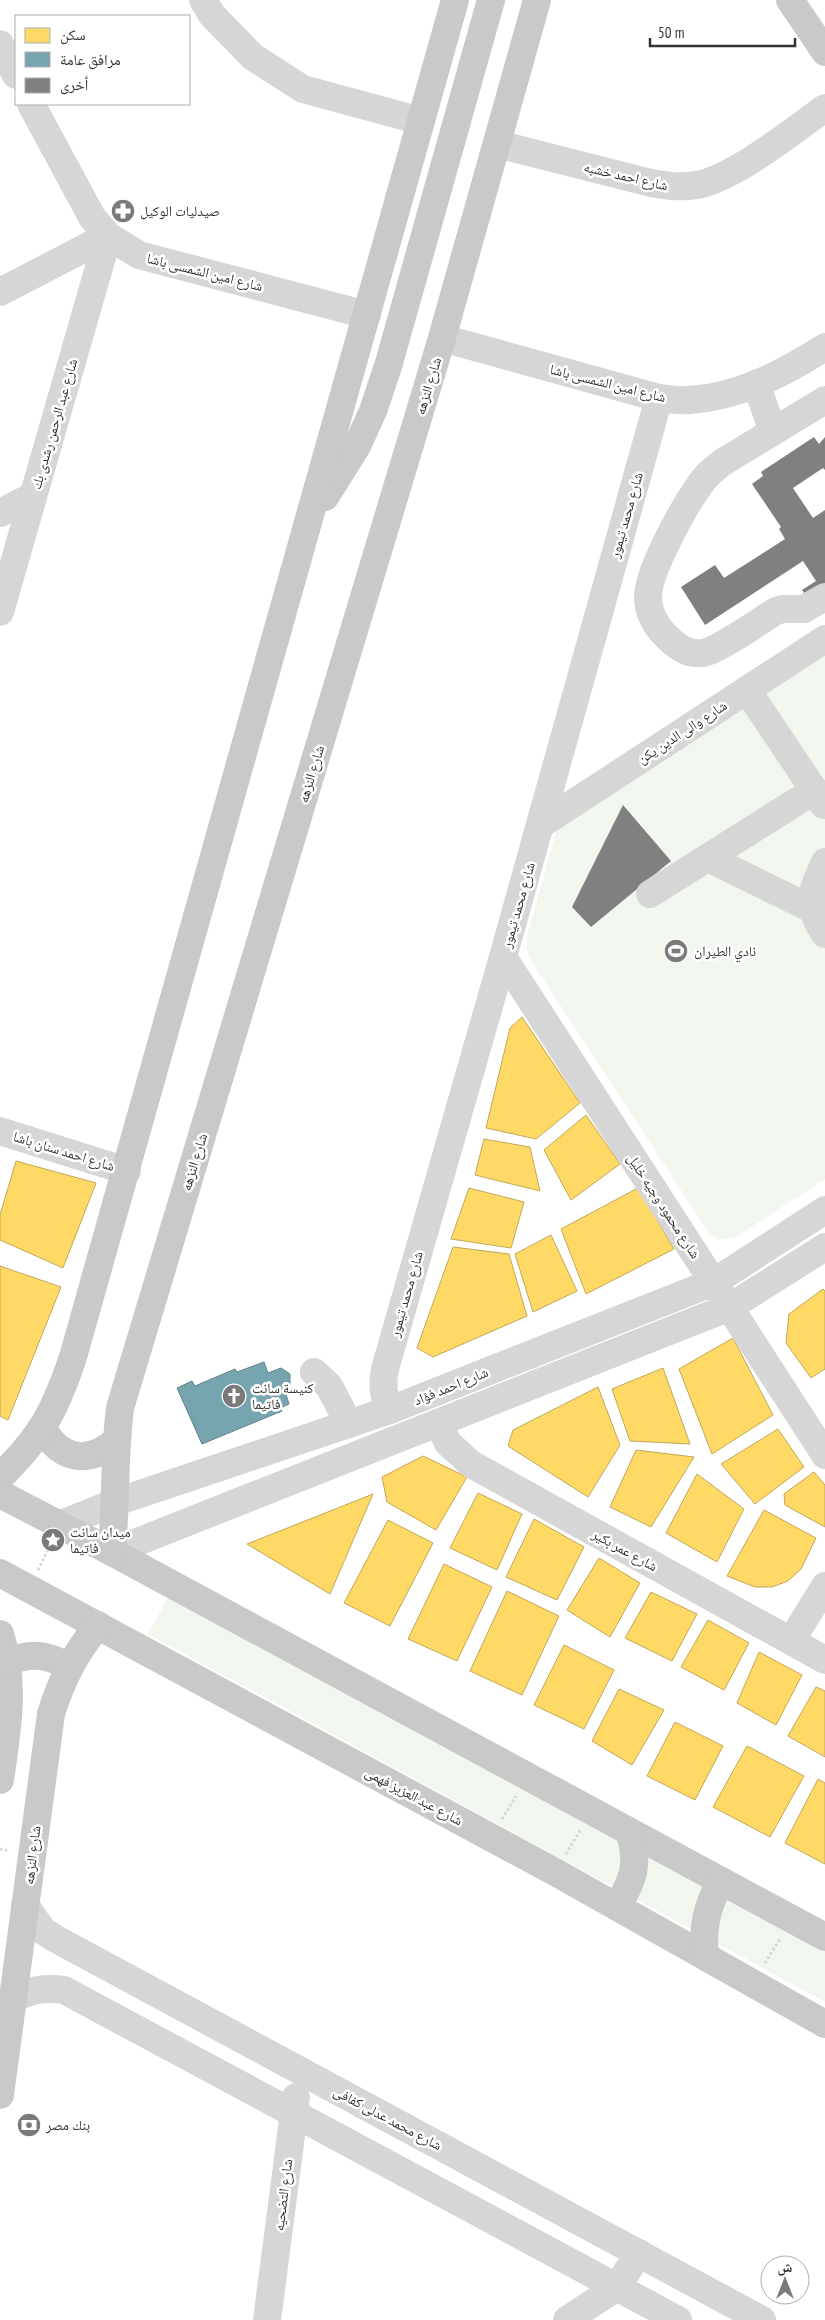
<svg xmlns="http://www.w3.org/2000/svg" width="825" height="2320" font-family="'PT Sans Narrow','Noto Naskh Arabic',sans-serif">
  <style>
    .green { fill: #f1f6ee }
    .homes { fill: #ffd966; stroke: #c2a756 }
    .public { fill: #76a5af; stroke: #62828a }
    .building { fill: #808080 }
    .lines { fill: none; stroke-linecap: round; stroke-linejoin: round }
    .path { stroke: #d6d6d6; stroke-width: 3; stroke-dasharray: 2.5 2.5; stroke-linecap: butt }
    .minor { stroke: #d6d6d6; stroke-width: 28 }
    .major { stroke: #c9c9c9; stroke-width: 28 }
    .labels { text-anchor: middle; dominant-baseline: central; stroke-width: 5; stroke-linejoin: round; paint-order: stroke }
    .street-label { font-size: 14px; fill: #323232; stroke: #fff }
    .poi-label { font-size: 14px; fill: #323232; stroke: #fff; text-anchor: start }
  </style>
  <rect width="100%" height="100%" fill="#fff"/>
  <!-- green -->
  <g class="green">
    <path d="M825 656V1179L736 1237 719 1240 709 1233 530 959 527 948V936L557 829Z"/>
    <path d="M170 1594 825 1949V2002L148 1634Z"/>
  </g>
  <!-- homes -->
  <g class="homes">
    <path d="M522 1017 580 1103 536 1139 486 1128 510 1028Z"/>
    <path d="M586 1115 620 1164 571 1200 544 1150Z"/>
    <path d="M484 1139 530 1147 540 1191 475 1175Z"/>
    <path d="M16 1161 96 1183 63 1268 0 1240V1215Z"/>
    <path d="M469 1188 524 1202 511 1248 451 1239Z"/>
    <path d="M638 1188 674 1249 586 1294 561 1229Z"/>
    <path d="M551 1235 577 1291 533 1312 515 1254Z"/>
    <path d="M453 1247 509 1254 527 1316 433 1357 417 1348Z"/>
    <path d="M0 1266 61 1287 8 1420 0 1416Z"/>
    <path d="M823 1289 825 1291V1369L811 1378 786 1343 789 1314Z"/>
    <path d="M733 1338 773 1415 712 1454 679 1369Z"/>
    <path d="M663 1368 690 1444 630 1441 612 1389Z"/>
    <path d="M598 1387 620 1445 588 1497 508 1446 513 1430Z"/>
    <path d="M778 1429 804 1467 755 1504 721 1464Z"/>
    <path d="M636 1450 694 1457 651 1527 610 1507Z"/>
    <path d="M423 1456 467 1477 436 1530 387 1502 382 1477Z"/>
    <path d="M814 1472 825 1485V1527L785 1505 784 1494Z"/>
    <path d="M697 1474 744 1509 717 1562 666 1533Z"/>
    <path d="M478 1493 522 1514 497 1570 450 1548Z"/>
    <path d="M373 1494 330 1594 247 1544Z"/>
    <path d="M764 1510 816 1538 801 1569 788 1581 772 1587H755L727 1576Z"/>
    <path d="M534 1519 584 1547 557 1600 506 1577Z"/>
    <path d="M388 1520 433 1543 390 1626 344 1603Z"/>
    <path d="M599 1558 640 1583 610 1637 567 1610Z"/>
    <path d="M444 1564 492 1587 457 1661 408 1639Z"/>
    <path d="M507 1591 559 1616 522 1695 470 1671Z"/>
    <path d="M651 1592 697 1614 672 1661 625 1638Z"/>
    <path d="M708 1620 749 1643 724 1690 681 1667Z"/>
    <path d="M564 1645 614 1670 584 1729 534 1705Z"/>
    <path d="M759 1652 802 1675 776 1725 737 1703Z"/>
    <path d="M816 1687 825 1691V1757L788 1736Z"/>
    <path d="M619 1689 664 1710 632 1765 592 1741Z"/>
    <path d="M675 1722 723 1746 695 1800 647 1776Z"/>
    <path d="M747 1746 804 1776 770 1837 713 1807Z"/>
    <path d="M818 1779 825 1783V1864L785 1843Z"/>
  </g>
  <!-- public -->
  <path class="public" d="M264 1362 268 1373 281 1368 290 1374V1385L284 1388 289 1404 280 1408 282 1411 202 1444 177 1388 192 1381 195 1386 235 1369 237 1372Z"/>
  <!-- building -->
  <g class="building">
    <path d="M814 437 819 444 825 437V470L823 468 793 488 813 518 825 510V601L814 608 802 590 816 581 803 561 705 625 681 587 715 565 724 578 785 539 779 529 781 527 752 484 763 476 761 472Z"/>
    <path d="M623 805 671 861 591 927 572 907Z"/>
  </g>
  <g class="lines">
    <!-- path -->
    <g class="path">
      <path d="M38 1570 50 1546"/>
      <path d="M502 1819 516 1796"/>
      <path d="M0 1849 9 1851"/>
      <path d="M566 1854 581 1829"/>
      <path d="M765 1963 780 1939"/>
    </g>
    <!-- minor -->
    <g class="minor">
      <path d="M203 0 212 15 253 57 303 89 421 121"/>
      <path d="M0 44 16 75"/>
      <path d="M31 104 92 217 108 236 139 255 367 315"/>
      <path d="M497 144 651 183C666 186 681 188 697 185 736 177 791 132 825 108"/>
      <path d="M0 292 108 236"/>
      <path d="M442 338 659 398C669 399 680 401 690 400 739 397 784 373 825 347"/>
      <path d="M756 384 773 431"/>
      <path d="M825 400 723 462C715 468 707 474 701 483 685 505 649 569 648 596 648 614 657 628 669 639 679 648 689 655 703 653 719 650 760 621 776 611L783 609H804L825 597"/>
      <path d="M0 513 33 496"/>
      <path d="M0 612 108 236"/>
      <path d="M747 690 824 805"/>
      <path d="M540 825 825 639"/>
      <path d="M708 858 812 909"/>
      <path d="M825 862C811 893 805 904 825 934"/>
      <path d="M650 894 815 790"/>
      <path d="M503 957 825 1455"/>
      <path d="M0 1131 127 1171"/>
      <path d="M314 1372 329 1386 349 1424"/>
      <path d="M390 1410C383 1396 382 1385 385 1369L503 957 659 398"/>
      <path d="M439 1424 448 1443 471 1464 825 1660"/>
      <path d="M59 1525 116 1502 390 1410 714 1282 825 1210"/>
      <path d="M112 1552 730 1307 825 1247"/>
      <path d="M791 1641 825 1586"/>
      <path d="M25 1905 43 1931 56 1939 762 2320"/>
      <path d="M13 1999C31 1990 44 1987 64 1990L678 2320"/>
      <path d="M267 2320 296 2097"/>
      <path d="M567 2320 617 2287 639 2253"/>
    </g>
    <!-- major -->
    <g class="major">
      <path d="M790 0 825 52"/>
      <path d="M325 497 357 446 373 411 389 363 491 0"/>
      <path d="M43 1429C61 1460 88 1465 116 1441"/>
      <path d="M0 1477C41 1437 55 1411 73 1357L455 0"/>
      <path d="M0 1494 112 1552 825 1937"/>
      <path d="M112 1552C116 1504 114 1456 120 1408L442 338 537 0"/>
      <path d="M0 1573 555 1872 825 2024"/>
      <path d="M0 1634C16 1683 7 1731 0 1780"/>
      <path d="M8 1662C30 1652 48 1654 69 1667"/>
      <path d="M617 1907C634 1879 639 1864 630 1833"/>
      <path d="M705 1955C702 1927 707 1906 721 1881"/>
      <path d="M0 2095 51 1714C62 1678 75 1654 98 1625"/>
    </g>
  </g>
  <!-- icons -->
  <defs>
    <g id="pharmacy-disc" transform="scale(1.25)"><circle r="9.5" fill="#7a7a7a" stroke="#fff"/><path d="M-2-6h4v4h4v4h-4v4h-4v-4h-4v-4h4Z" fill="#fff"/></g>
    <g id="stadium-disc" transform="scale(1.25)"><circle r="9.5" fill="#7a7a7a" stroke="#fff"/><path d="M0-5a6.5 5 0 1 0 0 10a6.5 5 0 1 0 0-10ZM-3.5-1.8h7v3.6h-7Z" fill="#fff"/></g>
    <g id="church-disc" transform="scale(1.25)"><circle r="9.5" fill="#7a7a7a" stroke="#fff"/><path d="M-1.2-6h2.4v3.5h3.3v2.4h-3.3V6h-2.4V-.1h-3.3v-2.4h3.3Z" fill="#fff"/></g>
    <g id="sight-disc" transform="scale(1.25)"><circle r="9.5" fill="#7a7a7a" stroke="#fff"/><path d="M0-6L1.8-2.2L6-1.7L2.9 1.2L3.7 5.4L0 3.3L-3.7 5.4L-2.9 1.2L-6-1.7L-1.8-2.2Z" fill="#fff"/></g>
    <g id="bank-disc" transform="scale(1.25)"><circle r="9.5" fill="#7a7a7a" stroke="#fff"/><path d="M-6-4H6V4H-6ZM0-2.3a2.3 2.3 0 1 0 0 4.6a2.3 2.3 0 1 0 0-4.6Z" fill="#fff"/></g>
  </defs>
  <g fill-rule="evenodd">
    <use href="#pharmacy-disc" x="123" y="211"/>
    <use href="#stadium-disc" x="676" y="951"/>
    <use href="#church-disc" x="234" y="1396"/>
    <use href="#sight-disc" x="53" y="1540"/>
    <use href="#bank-disc" x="29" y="2125"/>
  </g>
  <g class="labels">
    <!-- street labels -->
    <g class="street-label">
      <text transform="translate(626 176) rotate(13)">شارع احمد خشبه</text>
      <text transform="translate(205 272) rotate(14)">شارع امين الشمسى باشا</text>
      <text transform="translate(608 383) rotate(14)">شارع امين الشمسى باشا</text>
      <text transform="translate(428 386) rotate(-73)">شارع النزهه</text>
      <text transform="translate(54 424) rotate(-74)">شارع عبد الرحمن رشدى بك</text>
      <text transform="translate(626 515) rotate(-74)">شارع محمد تيمور</text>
      <text transform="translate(682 732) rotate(-33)">شارع والى الدين يكن</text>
      <text transform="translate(311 774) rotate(-73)">شارع النزهه</text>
      <text transform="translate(518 905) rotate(-74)">شارع محمد تيمور</text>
      <text transform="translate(64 1151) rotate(17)">شارع احمد سنان باشا</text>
      <text transform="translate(194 1162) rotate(-73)">شارع النزهه</text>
      <text transform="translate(664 1206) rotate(57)">شارع محمود وجيه خليل</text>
      <text transform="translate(406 1294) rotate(-74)">شارع محمد تيمور</text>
      <text transform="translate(451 1386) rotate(-22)">شارع احمد فؤاد</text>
      <text transform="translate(625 1550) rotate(29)">شارع عمر بكير</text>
      <text transform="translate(414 1796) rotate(28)">شارع عبد العزيز فهمى</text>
      <text transform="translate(32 1855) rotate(-83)">شارع النزهه</text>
      <text transform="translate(388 2118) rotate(28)">شارع محمد عدلى كفافى</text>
      <text transform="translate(283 2195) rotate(-83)">شارع التضحيه</text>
    </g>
    <!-- poi labels -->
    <g class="poi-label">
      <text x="140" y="211">صيدليات الوكيل</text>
      <text x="694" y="951">نادي الطيران</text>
      <text x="252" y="1388">كنيسة سانت<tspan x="252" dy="16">فاتيما</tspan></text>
      <text x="70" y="1532">ميدان سانت<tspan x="70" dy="16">فاتيما</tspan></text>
      <text x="46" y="2125">بنك مصر</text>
    </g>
  </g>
  <!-- legend -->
  <rect x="15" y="15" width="175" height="90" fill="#ffffff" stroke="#adadad"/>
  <rect x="25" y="28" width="25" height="15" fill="#ffd966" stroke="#adadad"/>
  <text x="60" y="40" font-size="15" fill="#323232">سكن</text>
  <rect x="25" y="52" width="25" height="15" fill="#76a5af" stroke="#adadad"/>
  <text x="60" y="65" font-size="15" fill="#323232">مرافق عامة</text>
  <rect x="25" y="78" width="25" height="15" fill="#808080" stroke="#adadad"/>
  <text x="60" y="90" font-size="15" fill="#323232">أخرى</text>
  <!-- north arrow -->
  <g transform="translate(785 2280)"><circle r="24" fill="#ffffff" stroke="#adadad"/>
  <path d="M0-4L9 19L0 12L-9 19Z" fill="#7a7a7a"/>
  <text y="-8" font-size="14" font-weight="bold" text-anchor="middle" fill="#323232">ش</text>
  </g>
  <!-- scale -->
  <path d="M650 38v8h145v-8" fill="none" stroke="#323232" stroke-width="2.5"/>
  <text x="658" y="38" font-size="15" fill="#323232" stroke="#ffffff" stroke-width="4" paint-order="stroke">50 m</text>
</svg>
